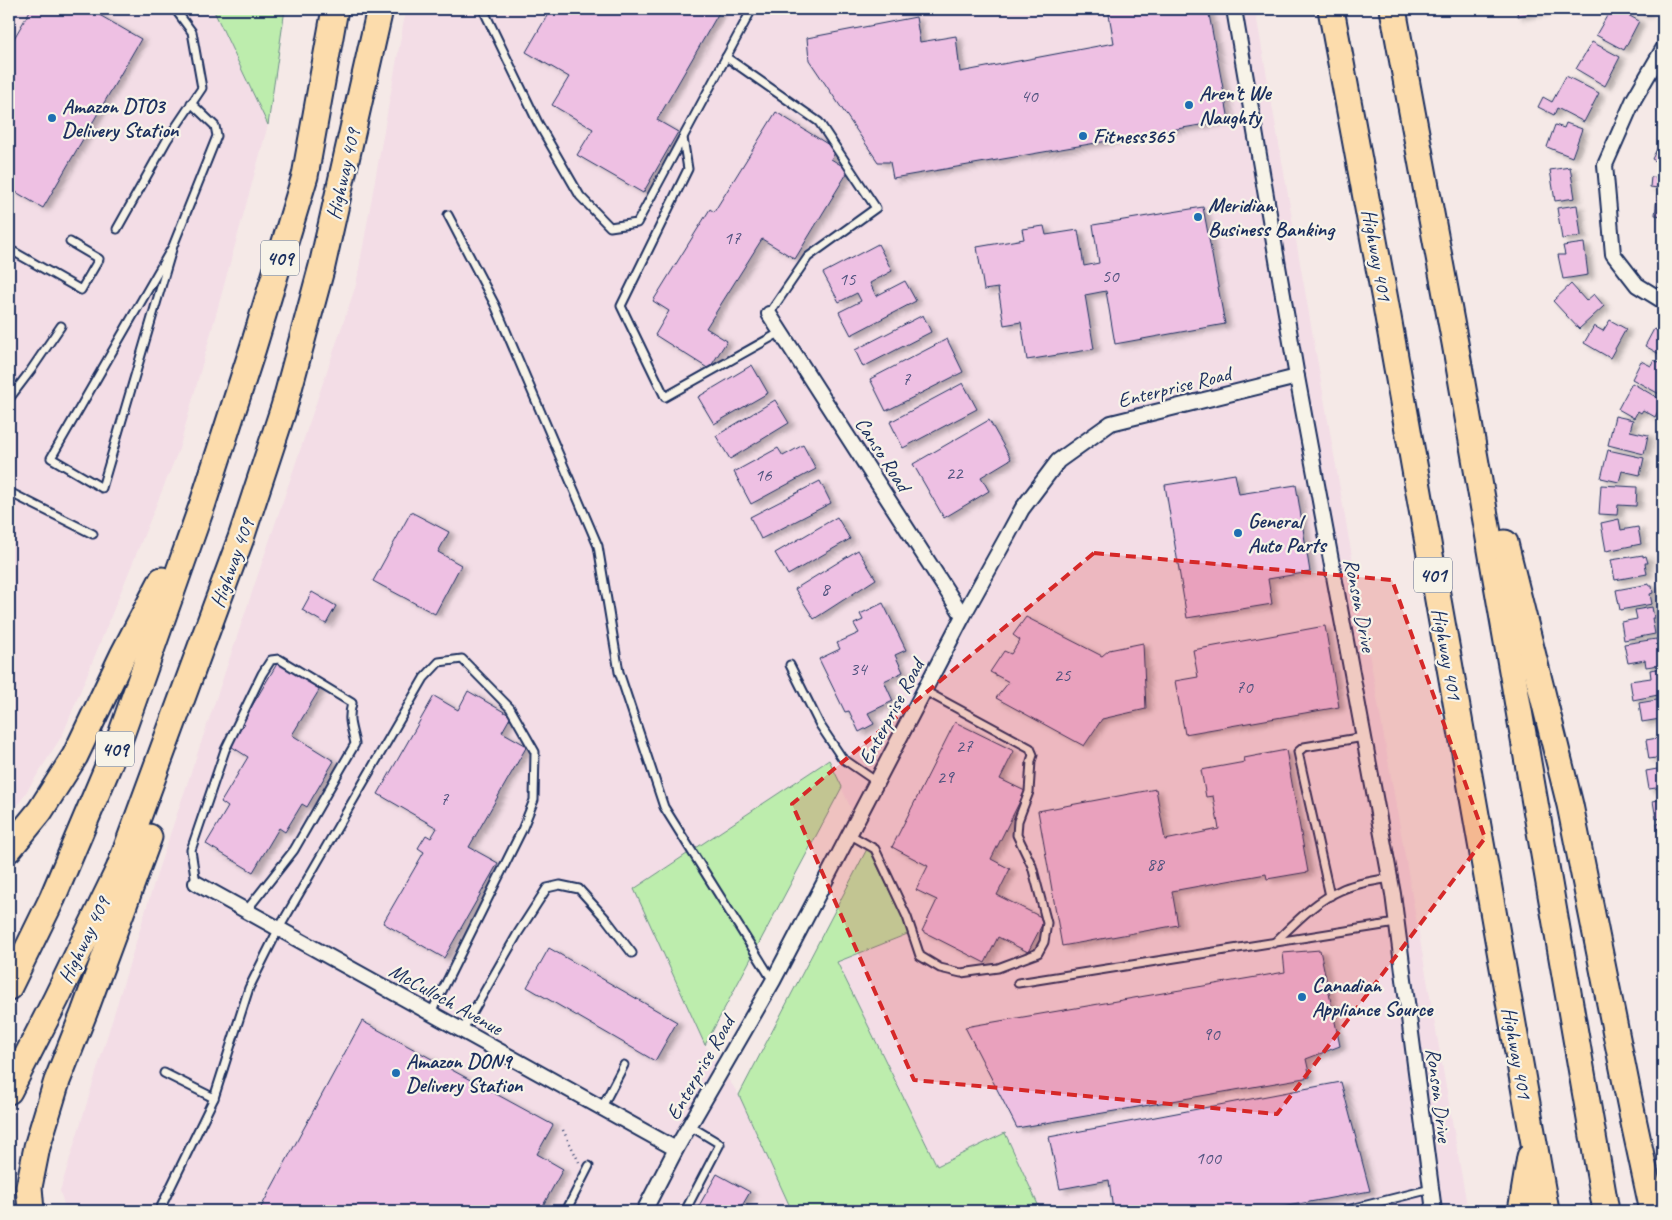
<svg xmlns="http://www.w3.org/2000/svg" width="1672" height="1220" font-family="Caveat,sans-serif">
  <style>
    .built { fill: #f3dde6 }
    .green { fill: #bdedad; stroke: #6c8e86 }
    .building { fill: #eec0e3; stroke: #1b2f5e; filter: url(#shadow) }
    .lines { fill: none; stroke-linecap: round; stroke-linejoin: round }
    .lane-casing { stroke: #1b2f5e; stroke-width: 11 }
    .street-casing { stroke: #1b2f5e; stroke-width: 18 }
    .highway-casing { stroke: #1b2f5e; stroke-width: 29 }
    .path { stroke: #1b2f5e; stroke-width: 2.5; stroke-dasharray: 1 4; stroke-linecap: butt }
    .lane { stroke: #f7f3e8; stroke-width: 7 }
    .street { stroke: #f7f3e8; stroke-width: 14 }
    .highway { stroke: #fcdcac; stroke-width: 25 }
    .marked { fill: #d62828; fill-opacity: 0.2; stroke: #d62828; stroke-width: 4; stroke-dasharray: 10 6; stroke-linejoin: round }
    .poi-dot { fill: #1f6fb2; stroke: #f7f3e8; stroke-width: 2 }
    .labels { text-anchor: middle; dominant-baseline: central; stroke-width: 4.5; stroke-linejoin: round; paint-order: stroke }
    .number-label { font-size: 19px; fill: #50537f }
    .shield { fill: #f7f3e8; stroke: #5d6a87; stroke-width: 1 }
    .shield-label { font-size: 20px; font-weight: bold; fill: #1b2f5e }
    .poi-label { font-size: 21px; font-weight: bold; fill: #1b2f5e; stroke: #f7f3e8; text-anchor: start }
    .street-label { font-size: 21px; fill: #1b2f5e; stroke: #f7f3e8 }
  </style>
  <defs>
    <filter id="shadow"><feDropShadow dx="5.5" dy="3" stdDeviation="2.5" flood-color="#0004"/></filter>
  </defs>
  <rect width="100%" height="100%" fill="#f5e9e7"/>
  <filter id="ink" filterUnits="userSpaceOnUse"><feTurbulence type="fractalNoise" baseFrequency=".02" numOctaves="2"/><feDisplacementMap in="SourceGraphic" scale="10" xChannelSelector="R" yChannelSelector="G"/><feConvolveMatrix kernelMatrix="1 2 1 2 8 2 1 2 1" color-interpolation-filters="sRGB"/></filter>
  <g filter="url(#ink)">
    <!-- built -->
    <g class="built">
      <path d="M9 9H213L268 125 179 449 63 734 15 810 9 816Z"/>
      <path d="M406 9H1255L1468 1211H1041L1005 1133 937 1166 837 962 910 933 868 847 829 760 705 1045 739 1095 792 1211H66L60 1191 158 870 356 285Z"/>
    </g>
    <!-- green -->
    <g class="green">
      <path d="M213 9H285L268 125Z"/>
      <path d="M829 760 842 787 705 1045 634 889Z"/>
      <path d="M868 847 910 933 837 962 937 1166 1005 1133 1041 1211H792L739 1095Z"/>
    </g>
    <!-- building -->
    <g class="building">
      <path d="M31 9H89L141 39 43 208 9 188V47Z"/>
      <path d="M551 9H721L657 120 678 132 643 193 577 155 593 129 552 105 569 77 526 52Z"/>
      <path d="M1108 9H1208L1229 120 893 178 890 162H878L809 60 807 38 916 17 920 42 956 36 960 72 1114 43Z"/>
      <path d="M1516 9H1549L1518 16Z"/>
      <path d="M1611 9H1617L1639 21 1624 50 1596 35Z"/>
      <path d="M1633 9H1648L1644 15Z"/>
      <path d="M1592 42 1620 57 1605 86 1576 69Z"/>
      <path d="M1566 76 1599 93 1584 122 1557 108 1554 115 1538 107 1543 97 1552 102Z"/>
      <path d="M776 112 837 150 831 159 849 170 795 259 762 239 706 328 727 341 709 369 655 335 669 311 653 301 710 209 714 212Z"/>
      <path d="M1566 123 1582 129 1572 157 1547 147 1555 125 1564 128Z"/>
      <path d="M1663 137V165L1652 159Z"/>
      <path d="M1570 167 1575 198 1555 201 1550 170Z"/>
      <path d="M1651 177 1663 178V216L1655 215 1658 188 1650 187Z"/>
      <path d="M1577 205 1581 236 1562 239 1557 208Z"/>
      <path d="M1203 207 1225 324 1115 344 1106 291 1085 295 1094 349 1027 360 1021 322 1004 325 998 288 984 290 977 247 1024 239 1022 229 1044 226 1046 235 1078 230 1084 266 1099 263 1093 225Z"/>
      <path d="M1584 243 1588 275 1563 279 1558 255H1565L1563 246Z"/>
      <path d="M878 244 892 271 870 283 876 296 905 281 916 301 851 335 839 312 861 301 857 293 839 302 823 273Z"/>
      <path d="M1571 284 1586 301 1594 294 1604 306 1579 329 1553 301Z"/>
      <path d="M923 315 931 332 863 367 855 350Z"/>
      <path d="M1610 320 1626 329 1610 358 1584 343 1594 326 1603 331Z"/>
      <path d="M1654 329 1660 332 1662 330 1663 331V356L1645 346Z"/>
      <path d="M947 339 963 372 886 411 870 379Z"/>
      <path d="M1654 360 1663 365V396L1632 379 1641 361 1651 366Z"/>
      <path d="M752 365 768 393 714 424 698 397Z"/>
      <path d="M963 383 977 409 903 448 890 422Z"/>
      <path d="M1632 383 1663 401 1655 417 1643 410 1641 413 1638 411 1634 418 1618 409Z"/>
      <path d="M775 400 789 423 730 459 716 436Z"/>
      <path d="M1615 416 1633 420 1630 431 1648 435 1644 454 1608 445Z"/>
      <path d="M989 420 1011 459 981 477 989 491 944 518 913 464Z"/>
      <path d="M803 445 816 469 751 504 734 472 778 448 783 456Z"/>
      <path d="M1608 450 1644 458 1640 475 1622 471 1619 482 1601 478Z"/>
      <path d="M1235 474 1239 494 1296 485 1310 572 1268 579 1272 604 1187 618 1165 485Z"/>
      <path d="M820 481 831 503 761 539 750 517Z"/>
      <path d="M1601 485 1637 487 1636 506 1618 505 1617 515 1599 514Z"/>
      <path d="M411 512 449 532 438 552 461 565 435 614 373 581Z"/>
      <path d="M837 517 850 539 788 575 775 553Z"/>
      <path d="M1619 519 1621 530 1638 527 1641 544 1606 551 1601 523Z"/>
      <path d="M858 550 876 579 814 619 795 589Z"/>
      <path d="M1643 555V557L1646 556 1648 563H1645L1647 574 1615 580 1611 560Z"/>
      <path d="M1649 584V586H1652L1653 593 1650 594 1652 604 1620 610 1616 590Z"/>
      <path d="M312 592 336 606 326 624 302 610Z"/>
      <path d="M883 603 906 650 895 655 903 672 884 681 893 701 868 713 874 724 859 732 849 711 845 712 819 659 840 649 837 643 859 633 854 624 863 620 860 614Z"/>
      <path d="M1652 607 1654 618H1652L1655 634 1624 640 1621 622 1637 619 1635 610Z"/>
      <path d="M1026 617 1102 656 1109 650 1143 643 1146 709 1102 719 1084 746 996 698 1009 682 990 672 1004 651 1011 654 1020 640 1013 635Z"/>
      <path d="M1325 626 1339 707 1185 734 1175 681 1198 677 1193 650Z"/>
      <path d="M1656 639 1657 641H1660L1661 646 1658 647 1659 665 1646 667 1645 660 1628 663 1624 644Z"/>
      <path d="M278 662 321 687 292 735 334 761 307 807 302 804 285 832 279 828 253 872 206 844 228 807 221 802 248 757 229 745Z"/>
      <path d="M1663 668V683H1662L1663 694 1633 700 1630 681 1651 678 1650 670Z"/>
      <path d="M468 691 511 716 502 732 527 746 469 847 498 863 444 958 383 923 424 852 418 848 426 835 431 838 437 828 378 794 434 696 458 710Z"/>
      <path d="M1663 699V715L1660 716V719L1642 722 1639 703Z"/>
      <path d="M955 722 1014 751 1000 779 1025 791 991 859 1010 869 997 895 1045 919 1028 952 998 937 985 963 922 931 937 900 916 890 928 866 892 847Z"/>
      <path d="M1663 737V757L1649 759 1646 740Z"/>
      <path d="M1286 750 1308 872 1267 879 1266 874 1172 891 1178 925 1062 946 1038 811 1156 789 1165 840 1219 829 1213 796 1206 797 1201 770 1245 762 1244 758Z"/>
      <path d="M1663 768V787L1649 789 1646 771Z"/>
      <path d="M1663 799V818L1656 819 1653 801Z"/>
      <path d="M1663 823V841L1660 842 1657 824Z"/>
      <path d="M549 948 677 1022 655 1061 527 987Z"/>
      <path d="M1320 950 1340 1046 1306 1059 1310 1077 1017 1128 965 1027 1285 972 1283 953Z"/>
      <path d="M362 1021 553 1125 537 1154 563 1169 540 1211H259Z"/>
      <path d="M1341 1082 1370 1191 1260 1211H1113L1109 1180 1060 1189 1049 1137Z"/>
      <path d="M717 1174 750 1192 739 1211H696Z"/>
    </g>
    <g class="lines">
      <!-- lane casing -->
      <g class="lane-casing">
        <g id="lane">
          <path d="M483 9 538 123 580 196 610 227 637 223 752 9"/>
          <path d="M726 57 819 122 876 208 808 257 769 314"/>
          <path d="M683 138 688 169 621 306 665 397 781 332"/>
          <path d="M448 215 495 305 598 546 619 672 664 807 773 981"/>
          <path d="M117 229 167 140 202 88 192 32 175 9"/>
          <path d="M173 246 102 488 51 458 173 246 217 136 215 126 191 103"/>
          <path d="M9 249 81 290 99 259 70 242"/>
          <path d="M9 399 31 370 61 326"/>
          <path d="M9 497 11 493 93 534"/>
          <path d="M790 665 820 725 842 758 877 782"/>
          <path d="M849 834 875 849 907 917 920 956 940 968 961 973 998 968 1038 953 1044 942 1047 923 1032 866 1017 835 1018 821 1029 792 1031 761 1033 755 1030 748 925 691"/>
          <path d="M196 883 191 850 225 750 262 674 271 660 279 659 352 703C347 722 352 727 355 744L294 850 246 911"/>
          <path d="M1330 896 1298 752 1304 747 1364 737"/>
          <path d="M1274 943C1294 924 1315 901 1341 890 1355 883 1374 881 1390 878"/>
          <path d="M1018 983 1396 923"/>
          <path d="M462 1031 518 933 547 888 560 885 579 889 606 919 632 953"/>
          <path d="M164 1073 214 1098"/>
          <path d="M602 1107 624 1065"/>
          <path d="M159 1211 214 1098 249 988 278 930 424 678 439 662 462 659 510 708 535 752 534 800 522 830 431 1013"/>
          <path d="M566 1211 589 1166"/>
          <path d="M685 1211 720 1144 690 1126"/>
          <path d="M1343 1211 1431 1189"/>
        </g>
      </g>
      <!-- street casing -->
      <g class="street-casing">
        <g id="street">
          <path d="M1234 9 1297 377 1393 894 1434 1211"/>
          <path d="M1663 49 1634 99 1605 165 1613 254 1637 285 1663 301"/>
          <path d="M769 314 963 616"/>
          <path d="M196 883 676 1149"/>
          <path d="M644 1211 676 1149 773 981 963 616 1008 535 1022 509 1058 461 1111 423 1297 377"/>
        </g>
      </g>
      <!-- highway casing -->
      <g class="highway-casing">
        <g id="highway">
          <path d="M1331 9 1385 300 1546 1211"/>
          <path d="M1393 9 1455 343 1606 1211"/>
          <path d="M1505 543 1570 805 1634 1123 1653 1211"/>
          <path d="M9 849 40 811 75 756 123 655 162 580"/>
          <path d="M9 987 52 899 120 738 203 503 253 348 305 176 335 9"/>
          <path d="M9 1091 56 999 119 869 241 538 284 407 322 266 380 9"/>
          <path d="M31 1211 29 1187 37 1147 57 1081 84 1013 149 837"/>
          <path d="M1522 1211V1205L1530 1157"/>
        </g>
      </g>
      <!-- path -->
      <path class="path" d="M563 1130 579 1162"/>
      <!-- lane -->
      <use href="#lane" class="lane"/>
      <!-- street -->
      <use href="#street" class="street"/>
      <!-- highway -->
      <use href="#highway" class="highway"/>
    </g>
  </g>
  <!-- marked area -->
  <path class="marked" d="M1094 553 1392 580 1485 838 1277 1114 914 1080 792 804Z"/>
  <!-- markers -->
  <g class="poi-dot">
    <circle cx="1189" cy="105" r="5"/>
    <circle cx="52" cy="118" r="5"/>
    <circle cx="1083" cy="136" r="5"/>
    <circle cx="1198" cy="217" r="5"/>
    <circle cx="1238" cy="533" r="5"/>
    <circle cx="1302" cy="997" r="5"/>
    <circle cx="396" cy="1073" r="5"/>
  </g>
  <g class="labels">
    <!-- number labels -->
    <g class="number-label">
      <text x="1029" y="96">40</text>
      <text x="732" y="238">17</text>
      <text x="1110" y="276">50</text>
      <text x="847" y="279">15</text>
      <text x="906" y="379">7</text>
      <text x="954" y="473">22</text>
      <text x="763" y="475">16</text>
      <text x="825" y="589">8</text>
      <text x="858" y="669">34</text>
      <text x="1062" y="675">25</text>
      <text x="1244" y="687">70</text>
      <text x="964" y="746">27</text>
      <text x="945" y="777">29</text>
      <text x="444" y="799">7</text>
      <text x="1155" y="864">88</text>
      <text x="1211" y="1034">90</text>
      <text x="1208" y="1158">100</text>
    </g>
    <!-- shield labels -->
    <g class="shield">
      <rect x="261" y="240.5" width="38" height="35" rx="4"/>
      <rect x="1414" y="557.5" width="38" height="35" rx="4"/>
      <rect x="96" y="731.5" width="38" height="35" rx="4"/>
    </g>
    <g class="shield-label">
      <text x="280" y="258">409</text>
      <text x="1433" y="575">401</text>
      <text x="115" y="749">409</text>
    </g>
    <!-- poi labels -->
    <g class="poi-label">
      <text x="1199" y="93">Aren’t We<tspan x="1199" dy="24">Naughty</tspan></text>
      <text x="62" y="106">Amazon DTO3<tspan x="62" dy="24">Delivery Station</tspan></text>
      <text x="1093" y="136">Fitness365</text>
      <text x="1208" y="205">Meridian<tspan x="1208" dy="24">Business Banking</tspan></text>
      <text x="1248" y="521">General<tspan x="1248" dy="24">Auto Parts</tspan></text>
      <text x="1312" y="985">Canadian<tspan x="1312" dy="24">Appliance Source</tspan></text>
      <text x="406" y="1061">Amazon DON9<tspan x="406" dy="24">Delivery Station</tspan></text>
    </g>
    <!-- street labels -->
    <g class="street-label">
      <text transform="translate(343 174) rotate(-77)">Highway 409</text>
      <text transform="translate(1377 255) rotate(80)">Highway 401</text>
      <text transform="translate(1174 387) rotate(-14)">Enterprise Road</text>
      <text transform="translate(883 454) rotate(57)">Canso Road</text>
      <text transform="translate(232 563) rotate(-70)">Highway 409</text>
      <text transform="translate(1360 605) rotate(79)">Ronson Drive</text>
      <text transform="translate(1447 654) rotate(80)">Highway 401</text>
      <text transform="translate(891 712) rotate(-62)">Enterprise Road</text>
      <text transform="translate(84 940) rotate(-64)">Highway 409</text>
      <text transform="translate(446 999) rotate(29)">McCulloch Avenue</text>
      <text transform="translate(1517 1053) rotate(80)">Highway 401</text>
      <text transform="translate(700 1068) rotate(-60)">Enterprise Road</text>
      <text transform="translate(1439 1095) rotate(83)">Ronson Drive</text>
    </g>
  </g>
  <!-- margin -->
  <rect width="1672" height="1220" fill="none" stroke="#f7f3e8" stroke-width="30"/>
  <rect x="15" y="15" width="1642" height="1190" fill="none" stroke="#1b2f5e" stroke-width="2" filter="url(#ink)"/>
</svg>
